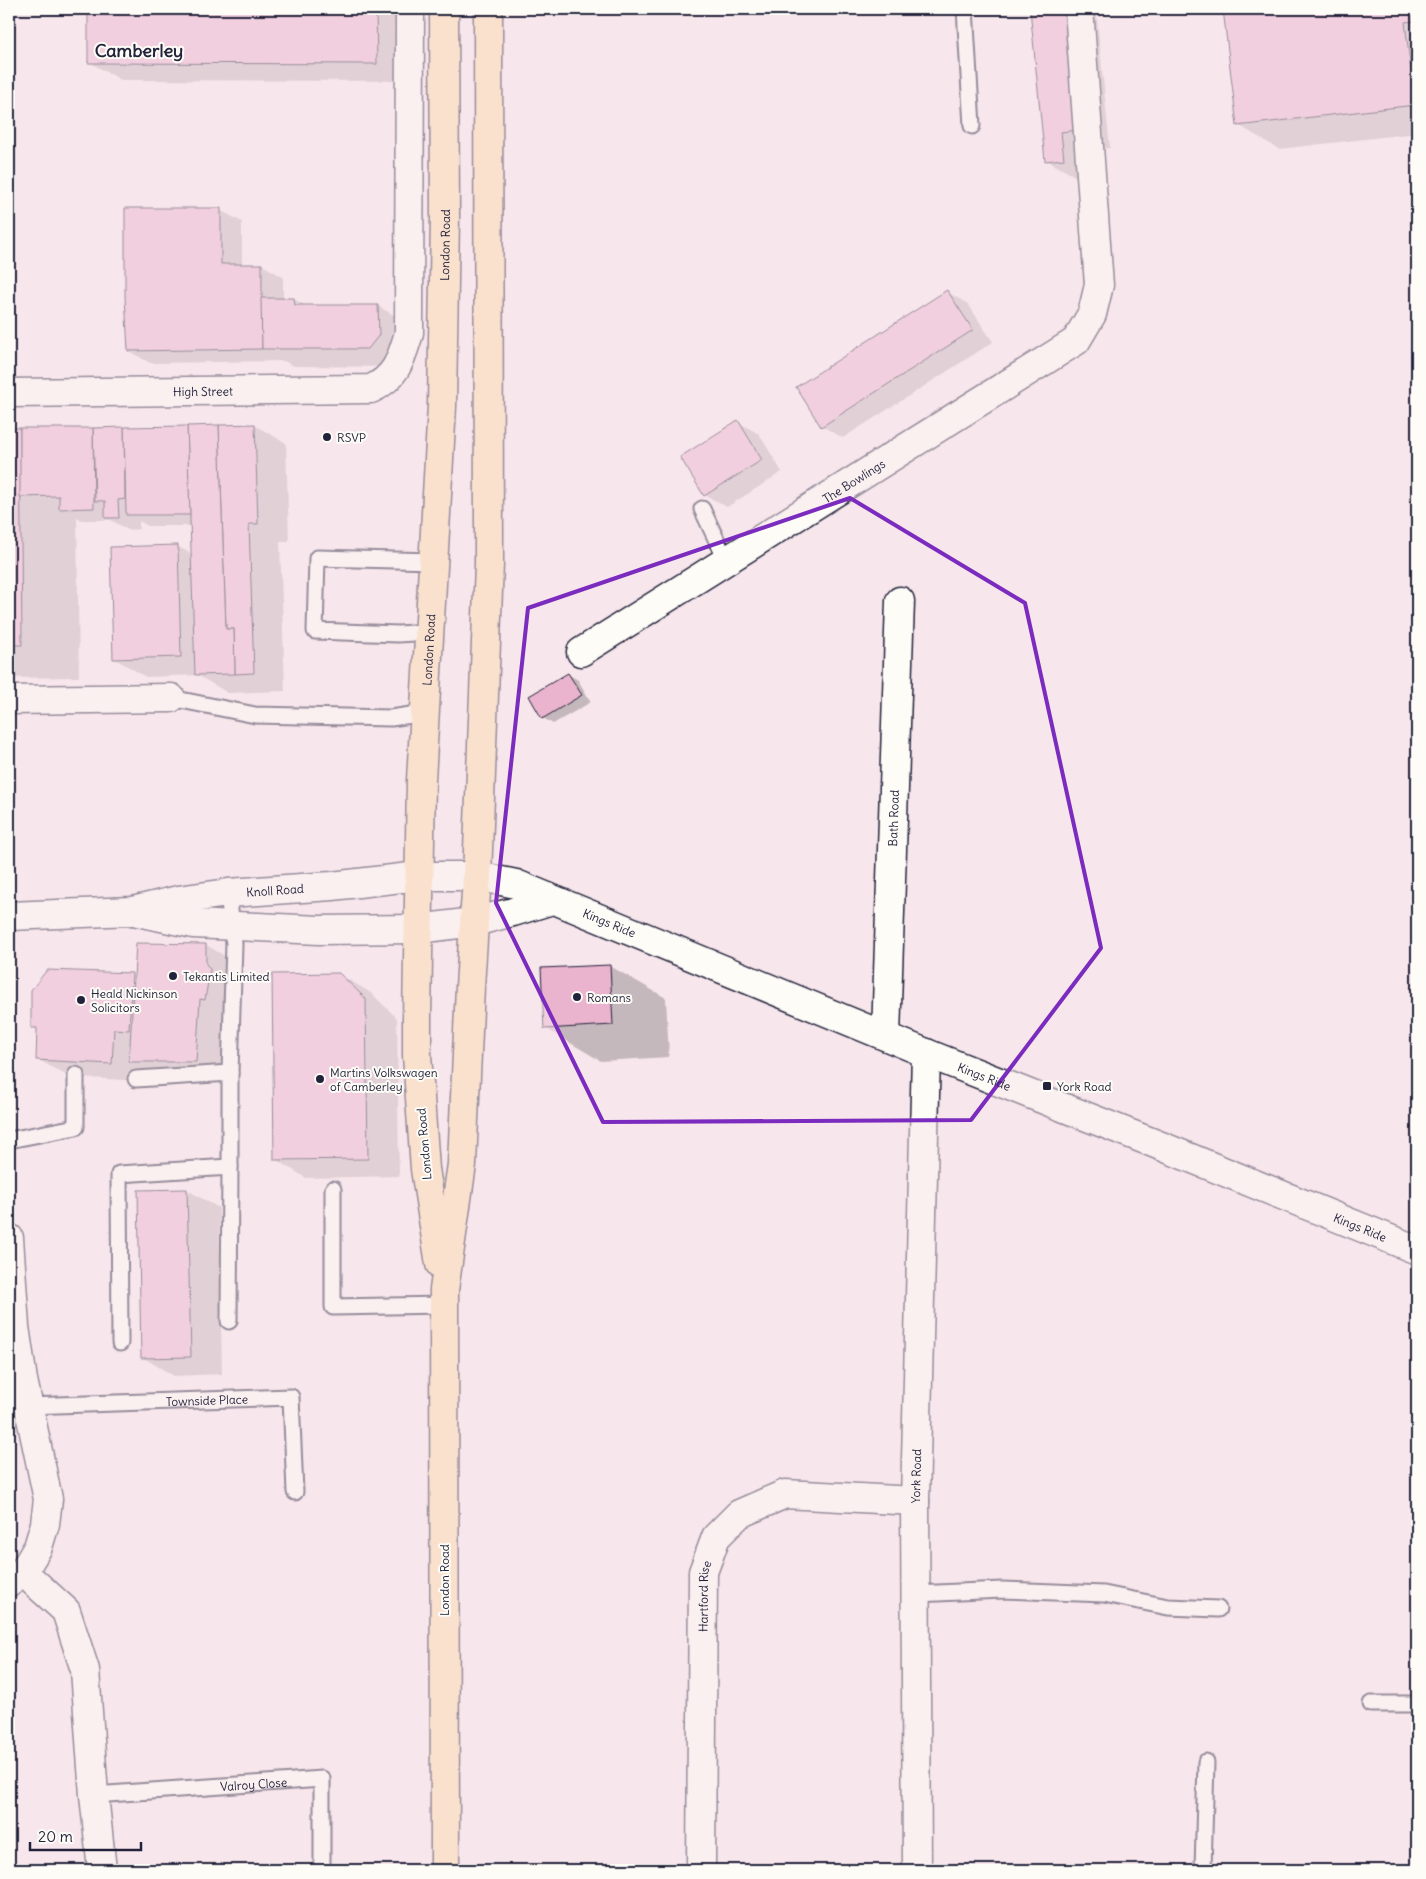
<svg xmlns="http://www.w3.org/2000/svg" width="1426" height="1879" font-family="Delius,sans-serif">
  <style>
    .shadow { fill: #0003 }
    .building { fill: #eab4ce; stroke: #22223b }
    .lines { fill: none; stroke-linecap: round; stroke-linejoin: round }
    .service-casing { stroke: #22223b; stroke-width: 19 }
    .minor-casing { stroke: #22223b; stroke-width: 31 }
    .tertiary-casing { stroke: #22223b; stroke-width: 31 }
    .primary-casing { stroke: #22223b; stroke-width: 31 }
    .service { stroke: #fdfcf7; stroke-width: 15 }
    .minor { stroke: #fdfcf7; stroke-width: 28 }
    .tertiary { stroke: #fdfcf7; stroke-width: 28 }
    .primary { stroke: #fcdcab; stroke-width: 28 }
    .marked { fill: none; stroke: #7b2cbf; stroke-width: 4; stroke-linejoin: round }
    .poi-dot { fill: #22223b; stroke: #fdfcf7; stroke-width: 2 }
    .labels { text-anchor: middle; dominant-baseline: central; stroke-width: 4; stroke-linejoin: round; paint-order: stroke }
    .street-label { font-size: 12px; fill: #22223b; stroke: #fdfcf7 }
    .poi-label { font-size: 12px; fill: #22223b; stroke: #fdfcf7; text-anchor: start }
    .district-label { font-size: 18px; font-weight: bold; fill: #22223b; stroke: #fdfcf7 }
  </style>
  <rect width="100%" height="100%" fill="#f7e6eb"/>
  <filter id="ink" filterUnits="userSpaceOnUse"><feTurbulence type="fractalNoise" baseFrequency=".02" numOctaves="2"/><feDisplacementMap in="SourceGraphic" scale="10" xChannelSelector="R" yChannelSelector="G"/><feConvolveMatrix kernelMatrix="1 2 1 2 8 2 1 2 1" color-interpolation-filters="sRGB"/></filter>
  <g filter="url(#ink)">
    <!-- shadow -->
    <g class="shadow">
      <path d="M270 9H407L408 81 121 80 89 62 270 11Z"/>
      <path d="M1031 9H1096L1110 148 1092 149 1078 178 1046 160Z"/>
      <path d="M1225 9H1417V133L1279 149 1238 125Z"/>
      <path d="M220 210 242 222V265H262L283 277V299H294L306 306H378L409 324 400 367 294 366 284 361 150 363 129 351Z"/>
      <path d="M947 292 968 304 993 342 843 438 822 426Z"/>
      <path d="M738 422 759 434 782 472 727 507 705 495Z"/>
      <path d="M254 425 286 443 289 541 280 542 285 691 228 693 197 675 146 677 115 659 177 546 193 555 192 526H148L139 521V529L128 530 111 520H82L77 517 79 677 9 678V430Z"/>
      <path d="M568 674 578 680 591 702 553 724 543 718Z"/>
      <path d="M206 945 237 963V983L241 988 227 1079H162L144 1069 143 1081 69 1077 37 1059 38 1030 33 1027 131 974 135 976Z"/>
      <path d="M610 966 666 998 669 1057 601 1061 545 1028Z"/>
      <path d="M339 974 371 993 397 1018 399 1176 306 1178 275 1159Z"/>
      <path d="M187 1190 219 1208 222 1374 174 1376 142 1357 139 1191Z"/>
    </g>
    <!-- building -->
    <g class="building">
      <path d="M88 9H376L377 64 88 63Z"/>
      <path d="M1030 9H1067L1078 130 1061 132 1064 159 1045 161Z"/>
      <path d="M1223 9H1417V44L1415 21 1405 22 1415 105 1237 126Z"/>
      <path d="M125 208H221V264H262V349L128 351 125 296Z"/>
      <path d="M947 290 973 330 821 427 796 387Z"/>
      <path d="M261 298H294L295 305H378L379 335 368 349H262Z"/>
      <path d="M738 420 762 460 704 496 680 457Z"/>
      <path d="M255 424 258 524H249L254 673 235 674 234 629H226L219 425Z"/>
      <path d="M219 425 226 629H234L235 674 195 675 187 426Z"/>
      <path d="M187 426 190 515H126L124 427Z"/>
      <path d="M124 427 125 499 118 500 119 518H105V501H95L93 428Z"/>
      <path d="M9 428H20L22 645H9Z"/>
      <path d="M20 428H93L94 508 59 509V496L20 497Z"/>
      <path d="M178 545 181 657 113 659 110 547Z"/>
      <path d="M568 673 582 695 542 719 529 696Z"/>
      <path d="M136 943 206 944V964L210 969 205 1000 200 999 196 1062H129Z"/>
      <path d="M610 965 613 1025 544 1029 541 968Z"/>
      <path d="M47 970 132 973 129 1030 114 1029 112 1064 36 1060 37 1028H31V990Z"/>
      <path d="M339 973 366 999 368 1159 274 1160 272 974Z"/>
      <path d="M187 1189 191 1357 141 1358 138 1190Z"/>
    </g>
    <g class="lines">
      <!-- service casing -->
      <g class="service-casing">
        <g id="service">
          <path d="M965 9 972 126"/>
          <path d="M702 509 726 560"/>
          <path d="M430 632 398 634 315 631 317 558 434 561"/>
          <path d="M171 698 255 715 391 718 424 713"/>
          <path d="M228 893 234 944 230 1073V1167"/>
          <path d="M136 1079 230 1073"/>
          <path d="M9 1140 76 1127V1075"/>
          <path d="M333 1189V1307L444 1305"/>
          <path d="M120 1343 119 1174 230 1167 229 1321"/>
          <path id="s1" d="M28 1406 291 1397 295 1492"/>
          <path d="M916 1594 1002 1590 1104 1594 1168 1607 1218 1609"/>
          <path d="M1371 1704H1417"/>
          <path id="s2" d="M94 1795 322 1779V1870"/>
          <path d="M1203 1870 1206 1762"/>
        </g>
      </g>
      <!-- minor casing -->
      <g class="minor-casing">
        <g id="minor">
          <path id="s3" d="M9 393 371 389C397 377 401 359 409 333L410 9"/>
          <path id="s4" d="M581 652 1076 341 1092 314 1099 285 1079 9"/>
          <path d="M9 700 171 698"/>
          <path d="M138 912 194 924 319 930 418 929"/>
          <path id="s5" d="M9 916 132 911 178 900 228 893 332 886 419 876"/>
          <path id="s6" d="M886 1036 900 601"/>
          <path d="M9 1238 15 1327 23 1380 48 1499 45 1524 38 1547 23 1572 9 1583"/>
          <path d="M23 1572 66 1611 85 1670 94 1795 102 1870"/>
          <path id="s7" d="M701 1870 703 1572 716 1537 739 1514 785 1494 915 1501"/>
          <path id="s8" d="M917 1870 915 1501 926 1053"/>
        </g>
      </g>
      <!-- tertiary casing -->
      <g class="tertiary-casing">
        <g id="tertiary">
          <path id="s9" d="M419 876H477L516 884 926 1053 1166 1148 1417 1250"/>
          <path d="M418 929 474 922 513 912 552 900"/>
        </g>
      </g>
      <!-- primary casing -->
      <g class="primary-casing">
        <g id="primary">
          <path id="s10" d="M440 1264 425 1169 417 1055V1018L421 780 442 406 445 217 444 9"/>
          <path d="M445 1870 444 1290 462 1164 470 987 477 876 489 564 488 9"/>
        </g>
      </g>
      <!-- service -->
      <use href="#service" class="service"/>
      <!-- minor -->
      <use href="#minor" class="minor"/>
      <!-- tertiary -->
      <use href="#tertiary" class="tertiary"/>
      <!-- primary -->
      <use href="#primary" class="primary"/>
    </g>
  </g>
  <!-- marked area -->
  <path d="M0 0H1426V1879H0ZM850 498 1025 603 1101 948 971 1120 603 1122 496 903 528 608Z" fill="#f7e6eb" fill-opacity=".55" fill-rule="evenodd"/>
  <path class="marked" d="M850 498 1025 603 1101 948 971 1120 603 1122 496 903 528 608Z"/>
  <!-- markers -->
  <g class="poi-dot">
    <circle cx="327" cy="437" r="5"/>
    <circle cx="173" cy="976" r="5"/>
    <circle cx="577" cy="997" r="5"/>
    <circle cx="81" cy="1000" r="5"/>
    <circle cx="320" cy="1079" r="5"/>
    <rect x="1042" y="1081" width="10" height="10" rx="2.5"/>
  </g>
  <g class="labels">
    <!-- street labels -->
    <g class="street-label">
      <text stroke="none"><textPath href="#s10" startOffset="1021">London Road</textPath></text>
      <text stroke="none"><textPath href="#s3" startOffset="194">High Street</textPath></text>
      <text stroke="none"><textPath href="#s4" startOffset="322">The Bowlings</textPath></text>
      <text stroke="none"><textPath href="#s10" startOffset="616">London Road</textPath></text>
      <text stroke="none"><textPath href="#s6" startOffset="218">Bath Road</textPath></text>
      <text stroke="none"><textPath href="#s5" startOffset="268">Knoll Road</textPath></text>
      <text stroke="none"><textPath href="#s9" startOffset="199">Kings Ride</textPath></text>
      <text stroke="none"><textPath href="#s9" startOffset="604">Kings Ride</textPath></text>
      <text transform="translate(424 1144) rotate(-95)">London Road</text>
      <text stroke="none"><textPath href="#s9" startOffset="1009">Kings Ride</textPath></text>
      <text stroke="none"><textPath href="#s1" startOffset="179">Townside Place</textPath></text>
      <text stroke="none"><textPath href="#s8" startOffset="394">York Road</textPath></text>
      <text transform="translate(444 1580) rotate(-90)">London Road</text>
      <text stroke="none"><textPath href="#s7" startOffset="274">Hartford Rise</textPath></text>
      <text stroke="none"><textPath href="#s2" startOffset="160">Valroy Close</textPath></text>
    </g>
    <!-- poi labels -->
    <g class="poi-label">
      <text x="337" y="437">RSVP</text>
      <text x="183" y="976">Tekantis Limited</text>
      <text x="91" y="993">Heald Nickinson<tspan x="91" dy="14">Solicitors</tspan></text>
      <text x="587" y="997">Romans</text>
      <text x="330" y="1072">Martins Volkswagen<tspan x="330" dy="14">of Camberley</tspan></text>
      <text x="1057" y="1086">York Road</text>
    </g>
    <!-- district labels -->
    <g class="district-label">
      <text x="139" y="50">Camberley</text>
    </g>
  </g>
  <!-- margin -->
  <rect width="1426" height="1879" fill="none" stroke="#fdfcf7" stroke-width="30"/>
  <rect x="15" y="15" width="1396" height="1849" fill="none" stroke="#22223b" stroke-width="2" filter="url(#ink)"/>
  <!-- scale -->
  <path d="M30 1842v8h111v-8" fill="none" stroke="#22223b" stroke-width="2.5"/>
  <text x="38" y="1842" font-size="15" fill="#22223b" stroke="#fdfcf7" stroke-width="4" paint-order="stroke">20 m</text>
</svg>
